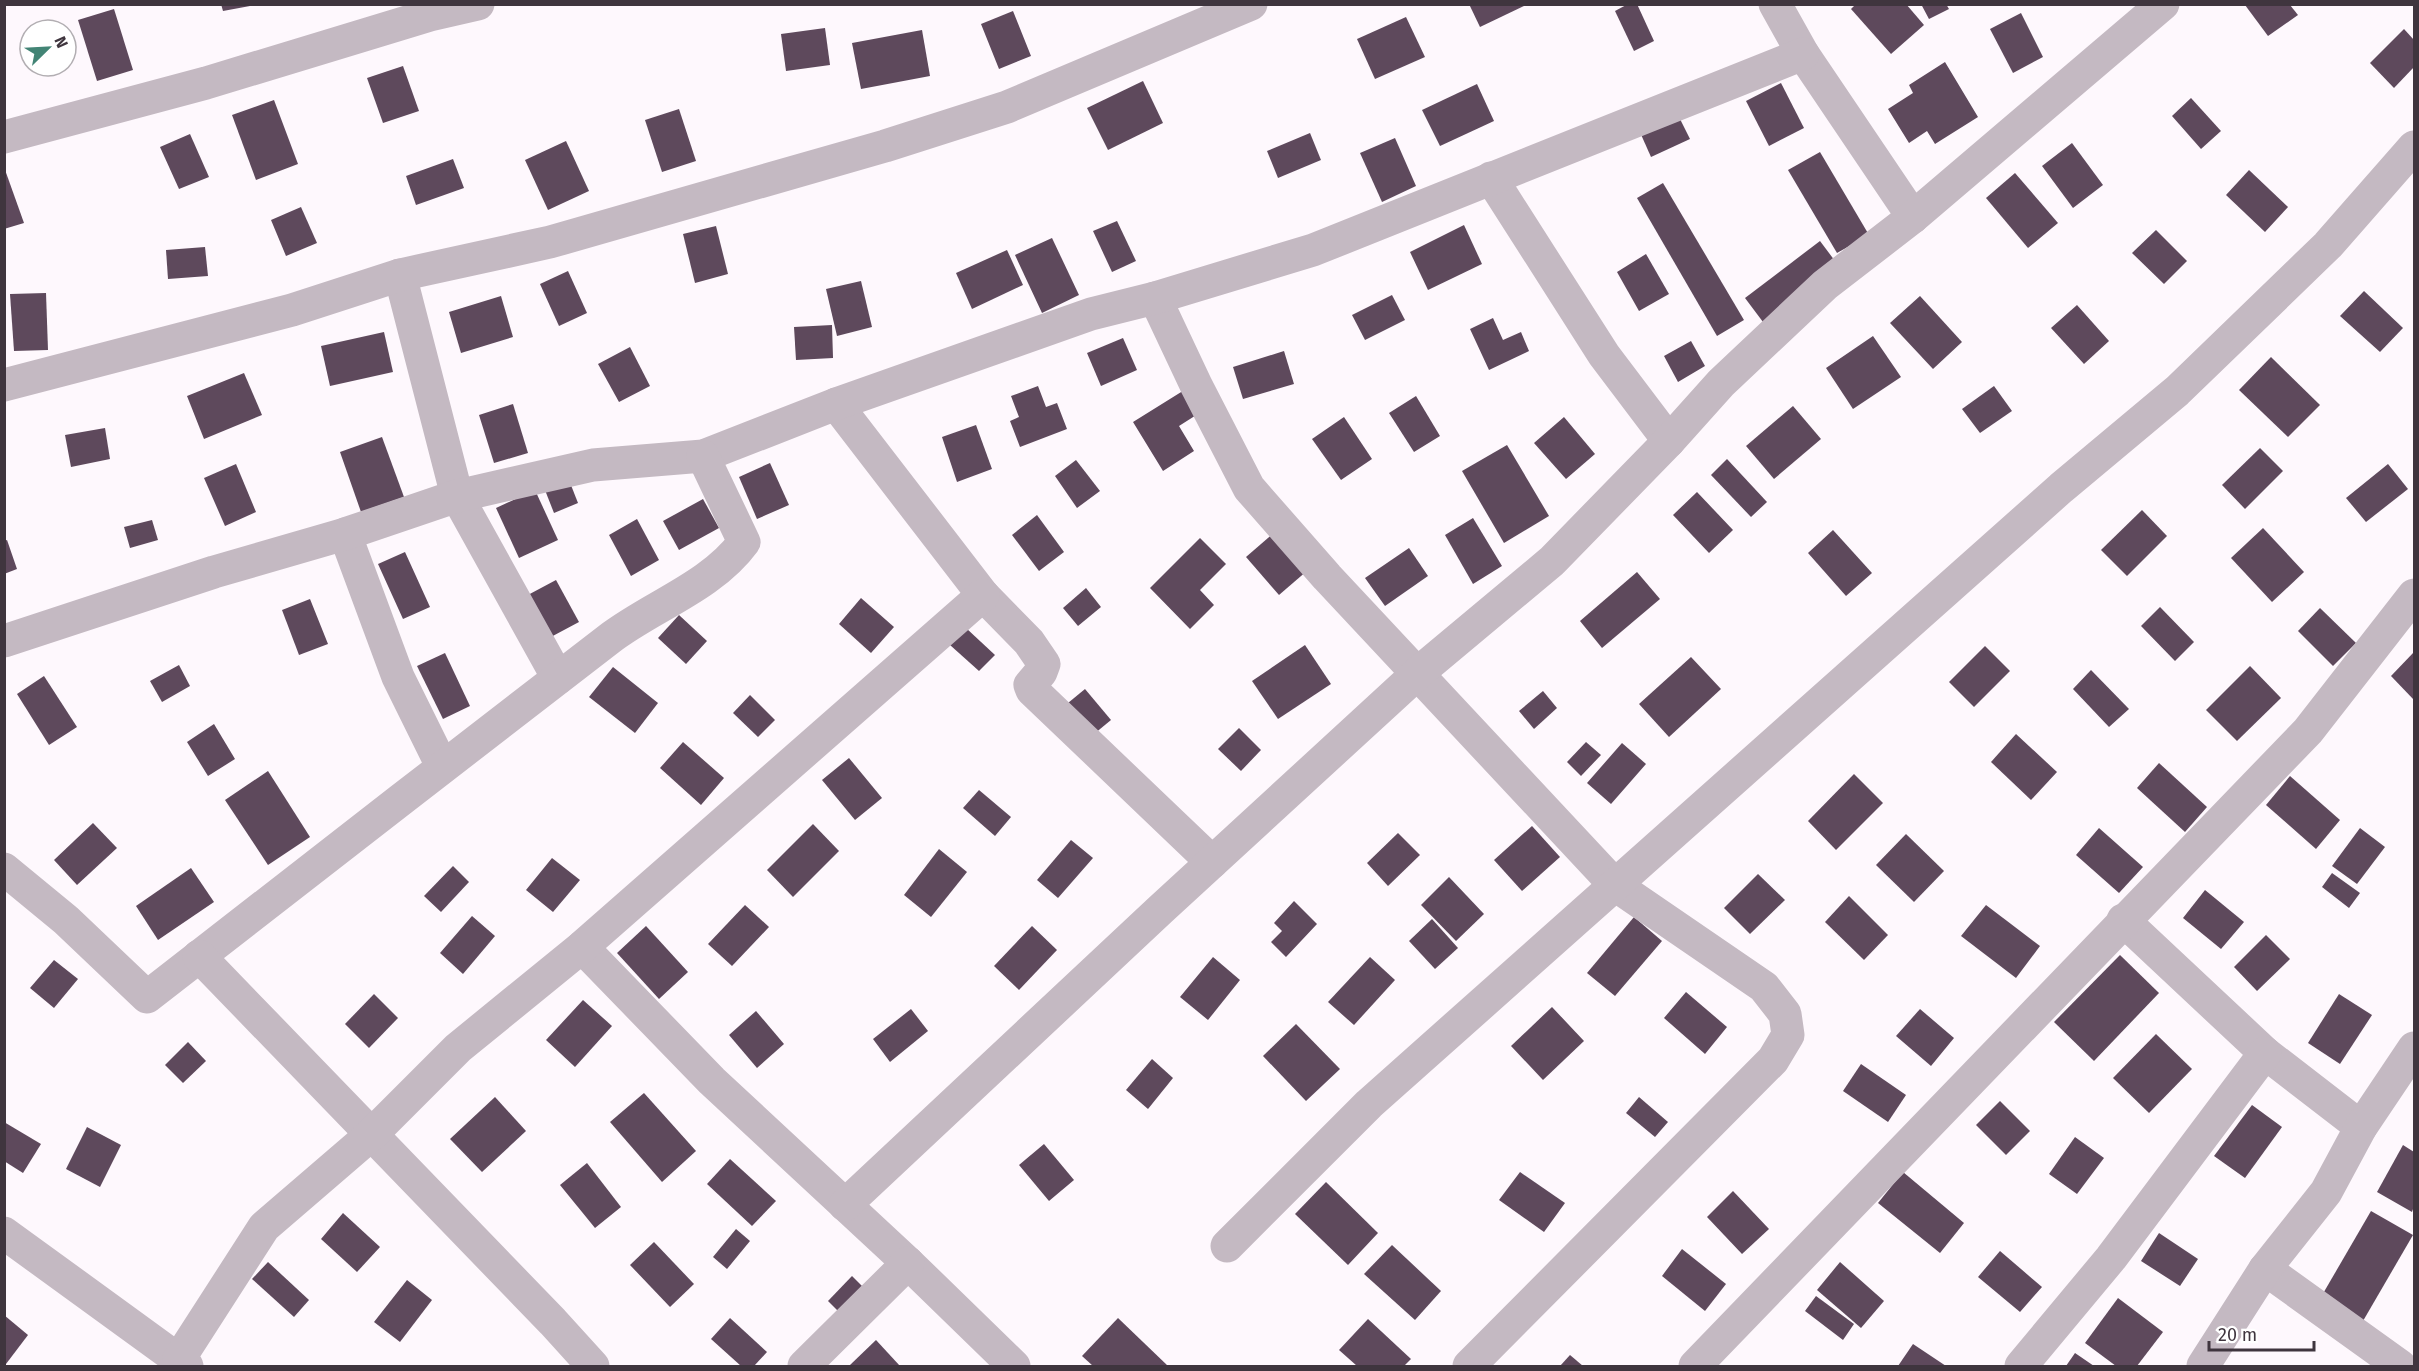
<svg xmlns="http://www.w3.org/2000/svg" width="2419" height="1371" font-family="'Fira Sans',sans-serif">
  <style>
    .building { fill: #5e495c }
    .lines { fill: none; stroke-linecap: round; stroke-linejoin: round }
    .minor { stroke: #c4b9c2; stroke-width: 33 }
  </style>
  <rect width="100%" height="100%" fill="#fef8fd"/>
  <!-- building -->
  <g class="building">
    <path d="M221 4H250V6L223 11Z"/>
    <path d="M1469 4H1528L1480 27Z"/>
    <path d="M1628 4H1637L1654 41 1634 51 1615 11Z"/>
    <path d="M1856 4H1906L1924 25 1891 54 1851 9Z"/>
    <path d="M1921 4H1946L1949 9 1929 19Z"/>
    <path d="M2245 5H2290L2298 15 2268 36Z"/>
    <path d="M114 9 133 70 97 81 78 20Z"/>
    <path d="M1013 11 1031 56 999 69 981 24Z"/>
    <path d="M2021 13 2043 57 2013 73 1990 29Z"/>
    <path d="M1406 17 1425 57 1375 79 1357 39Z"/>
    <path d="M825 28 830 65 786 71 781 34Z"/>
    <path d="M2404 29 2414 40V67L2394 88 2370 63Z"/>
    <path d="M922 30 930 76 861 89 852 43Z"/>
    <path d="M1945 62 1978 117 1935 144 1927 131 1909 143 1888 109 1913 93 1909 85Z"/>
    <path d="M403 66 419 111 383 123 367 78Z"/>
    <path d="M1143 81 1163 123 1108 150 1087 108Z"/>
    <path d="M1781 83 1804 128 1769 146 1746 101Z"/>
    <path d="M1477 84 1494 121 1440 146 1422 110Z"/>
    <path d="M2191 98 2221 131 2201 149 2172 116Z"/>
    <path d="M274 100 298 164 256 180 232 115Z"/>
    <path d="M679 109 696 161 662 172 645 120Z"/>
    <path d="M1677 113 1690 139 1651 157 1639 130Z"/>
    <path d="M1310 133 1321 160 1278 178 1267 151Z"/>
    <path d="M190 134 209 177 179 189 160 147Z"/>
    <path d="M1395 138 1416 186 1382 202 1360 153Z"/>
    <path d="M566 141 589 191 548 210 525 160Z"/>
    <path d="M2072 143 2103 185 2073 208 2042 166Z"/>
    <path d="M1820 152 1869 235 1837 253 1788 170Z"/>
    <path d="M453 159 464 188 416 205 406 176Z"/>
    <path d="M4 167 24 223 4 229Z"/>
    <path d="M2249 170 2288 207 2265 232 2226 195Z"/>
    <path d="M2015 173 2058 223 2028 248 1986 198Z"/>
    <path d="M1663 183 1744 320 1717 336 1637 198Z"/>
    <path d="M301 207 317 243 286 256 271 220Z"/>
    <path d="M1117 221 1136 261 1112 272 1093 231Z"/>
    <path d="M1464 225 1482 264 1428 290 1410 252Z"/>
    <path d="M716 226 728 274 695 283 683 234Z"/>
    <path d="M2156 230 2187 261 2164 284 2132 253Z"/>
    <path d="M1052 238 1079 295 1042 313 1015 255Z"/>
    <path d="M1820 241 1838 265 1763 322 1745 298Z"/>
    <path d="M205 247 208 276 168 279 166 250Z"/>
    <path d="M1007 250 1023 285 972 309 956 273Z"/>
    <path d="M1646 254 1669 294 1639 311 1617 272Z"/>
    <path d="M568 271 587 313 559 326 540 284Z"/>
    <path d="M861 281 872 327 837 336 826 289Z"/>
    <path d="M2364 291 2403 328 2380 352 2340 316Z"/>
    <path d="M46 293 48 350 14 351 10 294Z"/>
    <path d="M1392 295 1405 320 1365 340 1352 315Z"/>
    <path d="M501 296 513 337 461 353 449 312Z"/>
    <path d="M1920 296 1962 342 1933 369 1890 323Z"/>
    <path d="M2077 305 2109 341 2084 364 2051 328Z"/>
    <path d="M1493 318 1503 340 1521 332 1529 351 1489 370 1470 329Z"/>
    <path d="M832 325 833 358 796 360 794 327Z"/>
    <path d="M384 332 393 372 330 386 321 346Z"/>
    <path d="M1873 336 1901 377 1853 409 1826 368Z"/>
    <path d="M1123 338 1137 370 1101 386 1087 353Z"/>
    <path d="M1691 341 1705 366 1678 382 1664 356Z"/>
    <path d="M630 347 650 386 619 402 598 364Z"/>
    <path d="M1284 351 1294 384 1243 399 1233 367Z"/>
    <path d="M2271 357 2320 405 2288 437 2239 390Z"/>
    <path d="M244 373 262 415 204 439 187 396Z"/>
    <path d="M1038 386 1046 407 1057 403 1067 429 1020 447 1010 421 1019 417 1011 396Z"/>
    <path d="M1994 386 2012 411 1980 433 1962 409Z"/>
    <path d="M1186 389 1201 412 1179 426 1194 451 1163 471 1133 422Z"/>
    <path d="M1416 396 1440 436 1414 452 1389 413Z"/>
    <path d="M513 404 528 453 494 463 479 415Z"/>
    <path d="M1793 406 1821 439 1774 479 1746 446Z"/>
    <path d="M1344 417 1372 459 1341 480 1312 439Z"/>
    <path d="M1564 417 1595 454 1566 479 1534 443Z"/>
    <path d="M976 425 992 469 957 482 942 437Z"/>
    <path d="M105 428 110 459 71 467 65 435Z"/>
    <path d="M382 437 404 497 361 512 340 452Z"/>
    <path d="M1507 445 1549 516 1504 543 1462 471Z"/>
    <path d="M2260 448 2283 471 2245 509 2222 485Z"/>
    <path d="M1727 459 1767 502 1751 517 1711 475Z"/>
    <path d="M1076 460 1100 491 1077 508 1055 476Z"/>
    <path d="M770 463 789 505 757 519 739 477Z"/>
    <path d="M236 464 256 512 225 526 204 478Z"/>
    <path d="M2388 464 2408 489 2366 522 2346 498Z"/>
    <path d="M567 475 578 503 554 513 543 485Z"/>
    <path d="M535 490 558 540 519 558 496 508Z"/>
    <path d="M1697 492 1733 530 1709 553 1673 515Z"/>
    <path d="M703 499 719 528 679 550 663 521Z"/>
    <path d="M2142 510 2167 536 2127 576 2101 550Z"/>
    <path d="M1037 515 1064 552 1039 571 1012 535Z"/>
    <path d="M1473 518 1502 566 1473 584 1445 535Z"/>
    <path d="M637 519 659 560 631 576 609 535Z"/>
    <path d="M152 520 158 540 130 548 124 527Z"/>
    <path d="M2263 528 2304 572 2272 602 2231 558Z"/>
    <path d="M1833 530 1872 573 1846 596 1808 553Z"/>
    <path d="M1275 532 1308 570 1279 595 1246 557Z"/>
    <path d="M1200 538 1226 564 1200 590 1214 605 1190 629 1150 588Z"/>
    <path d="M7 540 17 569 4 574V541Z"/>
    <path d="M1409 548 1428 576 1385 606 1365 578Z"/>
    <path d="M405 552 430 607 403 619 378 564Z"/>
    <path d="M1637 572 1660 599 1602 648 1580 621Z"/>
    <path d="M556 580 579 622 549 638 526 596Z"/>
    <path d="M1086 588 1101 607 1078 626 1063 608Z"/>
    <path d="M861 598 894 627 871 653 839 624Z"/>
    <path d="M310 599 328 644 299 655 282 610Z"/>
    <path d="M2160 607 2194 642 2175 661 2141 626Z"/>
    <path d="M2320 608 2356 643 2333 666 2298 631Z"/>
    <path d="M679 615 707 641 686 664 658 638Z"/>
    <path d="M966 628 995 655 979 671 950 645Z"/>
    <path d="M1305 645 1331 684 1278 719 1252 681Z"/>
    <path d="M1985 646 2010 671 1974 707 1949 682Z"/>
    <path d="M2414 652V700L2391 676Z"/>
    <path d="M445 653 470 706 443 719 417 666Z"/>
    <path d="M1691 657 1721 689 1669 737 1639 704Z"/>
    <path d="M179 665 190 686 162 702 150 681Z"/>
    <path d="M2250 666 2281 698 2237 741 2206 710Z"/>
    <path d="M613 667 658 703 635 733 589 697Z"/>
    <path d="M2091 670 2129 709 2109 727 2073 689Z"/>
    <path d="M44 676 77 727 49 745 17 694Z"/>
    <path d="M1085 689 1111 720 1094 734 1068 703Z"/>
    <path d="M1543 691 1557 708 1534 729 1519 711Z"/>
    <path d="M750 695 775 720 758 737 733 713Z"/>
    <path d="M214 724 235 759 208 776 187 742Z"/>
    <path d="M1239 728 1261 750 1241 771 1218 749Z"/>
    <path d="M2016 734 2057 772 2031 800 1991 762Z"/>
    <path d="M683 742 724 778 701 805 660 768Z"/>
    <path d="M1586 742 1601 755 1581 776 1567 762Z"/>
    <path d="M1622 743 1646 764 1611 804 1587 783Z"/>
    <path d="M849 758 882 798 855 820 822 780Z"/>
    <path d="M2159 763 2207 807 2185 832 2137 788Z"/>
    <path d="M268 771 310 837 268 865 225 800Z"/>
    <path d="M1854 774 1883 803 1836 850 1808 821Z"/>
    <path d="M2290 776 2340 820 2316 849 2266 805Z"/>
    <path d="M979 790 1011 817 995 836 963 808Z"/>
    <path d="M93 823 117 848 77 885 54 860Z"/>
    <path d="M813 824 839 851 793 897 767 870Z"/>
    <path d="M1532 826 1560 857 1522 891 1494 860Z"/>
    <path d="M2099 828 2143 867 2119 893 2076 855Z"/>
    <path d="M2360 828 2385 847 2357 884 2332 866Z"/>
    <path d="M1398 833 1420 855 1388 886 1367 863Z"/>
    <path d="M1906 834 1944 871 1914 902 1876 865Z"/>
    <path d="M1071 840 1093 858 1058 898 1037 880Z"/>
    <path d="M939 849 967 872 931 917 904 895Z"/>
    <path d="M552 858 580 880 553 912 526 890Z"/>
    <path d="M453 866 469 882 441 912 424 896Z"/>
    <path d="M191 868 214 902 158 940 136 906Z"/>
    <path d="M2332 873 2360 893 2349 908 2322 887Z"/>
    <path d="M1758 874 1785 900 1750 934 1724 908Z"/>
    <path d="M1449 877 1484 914 1456 941 1421 905Z"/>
    <path d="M2205 890 2244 922 2221 949 2183 918Z"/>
    <path d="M1849 896 1888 935 1864 960 1825 922Z"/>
    <path d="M1294 901 1317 924 1286 957 1271 942 1282 931 1274 923Z"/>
    <path d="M745 905 769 927 732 966 708 944Z"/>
    <path d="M1986 905 2040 946 2016 978 1961 936Z"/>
    <path d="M472 916 495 936 463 974 440 953Z"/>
    <path d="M1634 917 1662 941 1615 996 1587 973Z"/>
    <path d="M1432 919 1458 948 1435 969 1409 941Z"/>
    <path d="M646 926 688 972 659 999 617 953Z"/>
    <path d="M1032 926 1057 950 1019 990 994 966Z"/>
    <path d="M2266 935 2290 959 2257 991 2234 967Z"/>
    <path d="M2120 955 2159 993 2094 1061 2054 1022Z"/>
    <path d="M1213 957 1240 980 1208 1020 1180 997Z"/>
    <path d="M1370 957 1395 980 1354 1025 1328 1002Z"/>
    <path d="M54 960 78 979 54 1008 30 988Z"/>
    <path d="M1686 992 1727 1027 1705 1054 1664 1018Z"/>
    <path d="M374 994 398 1018 369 1048 345 1024Z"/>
    <path d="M2339 994 2372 1015 2340 1064 2308 1043Z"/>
    <path d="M583 1000 612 1026 575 1067 546 1040Z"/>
    <path d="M1552 1007 1584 1041 1543 1080 1511 1046Z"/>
    <path d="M911 1009 928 1031 890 1062 873 1039Z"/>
    <path d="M1920 1009 1954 1038 1931 1066 1896 1036Z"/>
    <path d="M756 1011 784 1044 757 1068 729 1035Z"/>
    <path d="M1296 1024 1340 1069 1306 1101 1263 1056Z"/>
    <path d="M2156 1034 2192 1069 2149 1113 2113 1078Z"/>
    <path d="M188 1042 206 1061 183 1083 165 1065Z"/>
    <path d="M1152 1059 1173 1078 1148 1109 1126 1090Z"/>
    <path d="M1861 1064 1906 1095 1888 1122 1843 1091Z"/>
    <path d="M644 1093 696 1151 662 1182 610 1122Z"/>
    <path d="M495 1097 526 1131 482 1172 450 1139Z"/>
    <path d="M1639 1097 1668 1122 1655 1137 1626 1113Z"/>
    <path d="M2000 1101 2030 1131 2006 1155 1976 1125Z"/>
    <path d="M2252 1105 2282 1127 2245 1178 2214 1156Z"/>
    <path d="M4 1122 41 1144 23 1173 4 1161Z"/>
    <path d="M87 1127 121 1145 100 1187 66 1169Z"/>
    <path d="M2075 1137 2104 1158 2077 1194 2049 1174Z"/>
    <path d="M1044 1144 1074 1180 1049 1201 1019 1165Z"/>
    <path d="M2403 1145 2414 1152V1206L2412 1212 2377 1192Z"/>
    <path d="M730 1159 776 1201 752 1226 707 1184Z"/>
    <path d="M587 1163 621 1207 595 1228 560 1185Z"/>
    <path d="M1520 1172 1565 1203 1544 1232 1499 1200Z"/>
    <path d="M1903 1172 1964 1223 1940 1253 1878 1203Z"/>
    <path d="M1326 1182 1378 1233 1348 1265 1295 1214Z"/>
    <path d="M1733 1191 1769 1229 1742 1254 1707 1217Z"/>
    <path d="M2371 1211 2413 1235 2363 1321 2321 1297Z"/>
    <path d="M343 1213 380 1247 357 1272 321 1239Z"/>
    <path d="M736 1229 750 1241 727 1269 713 1257Z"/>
    <path d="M2159 1233 2198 1259 2180 1286 2141 1261Z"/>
    <path d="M654 1242 694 1284 670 1307 630 1265Z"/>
    <path d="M1392 1245 1441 1291 1415 1320 1364 1274Z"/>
    <path d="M1682 1249 1726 1284 1705 1311 1662 1276Z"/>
    <path d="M2000 1251 2042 1287 2020 1312 1978 1277Z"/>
    <path d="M268 1262 309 1300 294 1317 252 1279Z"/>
    <path d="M1840 1262 1884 1301 1861 1328 1817 1290Z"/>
    <path d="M852 1276 866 1290 842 1315 828 1301Z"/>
    <path d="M407 1280 432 1300 400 1342 374 1322Z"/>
    <path d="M1816 1296 1854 1324 1843 1340 1805 1311Z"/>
    <path d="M2118 1298 2163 1332 2137 1366H2116L2085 1343Z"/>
    <path d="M4 1315 28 1335 6 1364 4 1363Z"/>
    <path d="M730 1318 767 1352 754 1366H741L711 1339Z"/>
    <path d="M1118 1318 1168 1366H1093L1082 1356Z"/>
    <path d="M1368 1319 1411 1359 1404 1366H1357L1339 1350Z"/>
    <path d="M876 1340 900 1366H852L850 1365Z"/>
    <path d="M1913 1344 1946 1366H1898Z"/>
    <path d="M2075 1353 2094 1366H2066Z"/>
    <path d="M1570 1355 1583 1366H1560Z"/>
  </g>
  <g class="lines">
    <!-- minor -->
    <g class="minor">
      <path d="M1775 4 1803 54 1913 217"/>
      <path d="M4 137 206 83 430 15 478 4"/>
      <path d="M1491 178 1604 355 1669 441"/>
      <path d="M400 275 457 496 558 678"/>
      <path d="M1155 298 1196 385 1249 488 1327 577 1615 885 1764 987 1785 1014 1788 1035 1773 1060 1469 1366"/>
      <path d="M4 385 292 310 400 275 550 242 885 146 1007 107 1251 4"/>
      <path d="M836 404 983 595 1029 642 1044 664 1041 672 1030 685 1032 690 1212 862"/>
      <path d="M345 534 398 677 442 766"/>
      <path d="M4 641 214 572 345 534 457 496 593 465 703 456 836 404 1091 314 1155 298 1313 250 1803 54"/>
      <path d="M4 869 66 920 147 997C300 877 455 758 609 639 652 606 711 587 744 542L703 456"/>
      <path d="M2123 920 2265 1053 2361 1127"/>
      <path d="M582 947 712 1081 908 1263 1014 1366"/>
      <path d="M199 956 553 1322 593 1366"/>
      <path d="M845 1205 1160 910 1418 673 1552 561 1669 441 1721 383 1825 285 1913 217 2163 4"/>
      <path d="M4 1233 187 1366"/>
      <path d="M1227 1246 1369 1104 2061 488 2177 391 2328 245 2414 147"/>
      <path d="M2265 1269 2400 1366"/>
      <path d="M179 1359 264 1227 372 1134 458 1048 582 947 983 595"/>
      <path d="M804 1366 908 1263"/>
      <path d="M1695 1366 2308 731 2414 595"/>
      <path d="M2021 1366 2111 1258 2265 1053"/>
      <path d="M2203 1366 2265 1269 2326 1192 2361 1127 2414 1048"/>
    </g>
  </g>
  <!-- border -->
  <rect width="2419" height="1371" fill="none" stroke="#3f353e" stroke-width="12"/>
  <!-- north arrow -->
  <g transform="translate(48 48) rotate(66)"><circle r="28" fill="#ffffff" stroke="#b2aeb2" stroke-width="1.5"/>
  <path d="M0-4.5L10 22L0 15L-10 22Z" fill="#428475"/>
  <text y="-9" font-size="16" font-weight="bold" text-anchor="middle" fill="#3f353e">N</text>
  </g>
  <!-- scale -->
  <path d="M2209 1341v9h105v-9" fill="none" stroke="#3f353e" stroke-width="3"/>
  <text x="2218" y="1341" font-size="18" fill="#3f353e" stroke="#ffffff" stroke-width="4.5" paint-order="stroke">20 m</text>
</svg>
